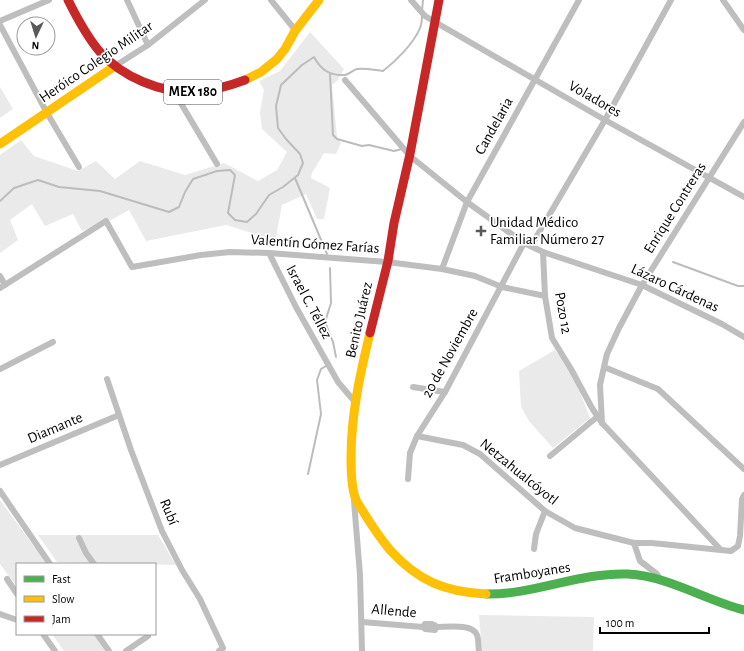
<svg xmlns="http://www.w3.org/2000/svg" width="744" height="651" font-family="'Alegreya Sans',sans-serif">
  <style>
    .green { fill: #eaeaea }
    .lines { fill: none; stroke-linecap: round; stroke-linejoin: round }
    .stream { stroke: #bcbcbc; stroke-width: 2 }
    .street { stroke: #bebebe; stroke-width: 6 }
    .fast { stroke: #4caf50; stroke-width: 9 }
    .slow { stroke: #ffc107; stroke-width: 9 }
    .jam { stroke: #c62828; stroke-width: 9 }
    .poi-dot { fill: #595959; stroke: #fff; stroke-width: 1.5 }
    .labels { text-anchor: middle; dominant-baseline: central; stroke-width: 3.5; stroke-linejoin: round; paint-order: stroke }
    .shield { fill: #fff; stroke: #4c4c4c; stroke-width: 1 }
    .shield-label { font-size: 14px; font-weight: bold; fill: #000 }
    .street-label { font-size: 15px; fill: #000; stroke: #fff }
    .poi-label { font-size: 15px; fill: #000; stroke: #fff; text-anchor: start }
  </style>
  <rect width="100%" height="100%" fill="#fff"/>
  <!-- green -->
  <g class="green">
    <path d="M310 32 344 69 338 80 332 85 337 137 341 143 336 154 324 153 312 173 311 178 330 188 324 219H317L306 194 282 205 274 247H263L255 234 226 225 146 241 129 210 113 219 82 231 73 214 45 226 32 204 10 220 18 240 0 253V155L21 140 34 156 78 171 96 161 115 179 140 161 185 175 224 163 258 181 277 170 287 152 262 129 260 112 264 90 259 81 280 71Z"/>
    <path d="M0 87 13 109 0 118Z"/>
    <path d="M555 350 573 374 590 418 553 448 529 421 521 407 519 371Z"/>
    <path d="M0 500 47 564H17V587L0 564Z"/>
    <path d="M38 535H158L176 565 57 562Z"/>
    <path d="M479 615 594 617 593 651H482Z"/>
    <path d="M52 634H96L105 647 104 651H64Z"/>
  </g>
  <g class="lines">
    <!-- stream -->
    <g class="stream">
      <path d="M422 11 423 0"/>
      <path d="M330 74 333 135 337 139 362 146 369 145 394 151 402 149"/>
      <path d="M295 178 327 254"/>
      <path d="M0 201 14 188 38 180 59 187 100 191 169 212 179 207 185 192 193 179 217 171 230 170 235 175 228 213 235 220 247 222 256 214 269 195 283 187 298 175 303 163 300 154 286 139 278 128 276 106 281 85 302 65 314 57C321 70 330 76 345 75 350 74 353 70 357 69 365 68 374 70 383 71 396 61 414 43 420 28 422 24 422 19 422 15"/>
      <path d="M673 262 738 286H744"/>
      <path d="M330 268 331 303 325 322 333 342 336 357"/>
      <path d="M308 474 321 414 317 380 321 369 326 366"/>
    </g>
    <!-- street -->
    <g class="street">
      <path d="M127 0 148 45"/>
      <path d="M271 0 296 31"/>
      <path d="M411 0 425 16 435 22 605 120 744 197"/>
      <path d="M723 0 744 30"/>
      <path d="M0 21 49 0"/>
      <path d="M0 25 47 113 79 167"/>
      <path d="M115 66 148 45 205 0"/>
      <path d="M345 80 410 156 467 202 524 243 543 252 642 285 722 324 744 337"/>
      <path d="M173 90 217 164"/>
      <path d="M531 246 605 120 671 0"/>
      <path d="M543 252 545 296 552 338 571 369 592 408 602 423 721 550"/>
      <path d="M269 253 296 307 338 382 355 402"/>
      <path d="M442 269 467 202 579 0"/>
      <path d="M0 276 5 285"/>
      <path d="M0 288 106 221 132 267 201 255 230 252 269 253 387 262 442 269 475 276 502 287 545 296"/>
      <path d="M604 367 658 389 744 469"/>
      <path d="M0 369 53 342"/>
      <path d="M107 379 131 450 162 531 182 570 200 599 223 648 219 651"/>
      <path d="M413 387 445 392"/>
      <path d="M602 423 600 385 604 367 607 354 619 328 642 285 744 122"/>
      <path d="M417 436 463 445 480 454 545 511 575 528 634 543H652L721 550 731 551 738 546 740 536 742 499 744 495"/>
      <path d="M550 456 597 417"/>
      <path d="M0 465 119 415"/>
      <path d="M408 479 410 453 417 436 445 392 524 243"/>
      <path d="M0 491 50 564"/>
      <path d="M354 501 360 575 362 651"/>
      <path d="M79 538 86 553 94 564"/>
      <path d="M634 543 640 561 657 574 660 579"/>
      <path d="M534 549 536 534 545 511"/>
      <path d="M7 579 17 594"/>
      <path d="M0 614 17 620"/>
      <path d="M362 622 423 627 425 629 435 630 436 627C447 627 473 623 477 635 479 640 478 646 479 651"/>
      <path d="M423 627 425 624H432L436 626V627"/>
      <path d="M43 634 55 651"/>
      <path d="M97 634 109 651"/>
      <path d="M126 651 148 636 147 634"/>
    </g>
    <!-- fast -->
    <path class="fast" d="M486 594C534 595 580 572 628 574 668 576 705 600 744 610"/>
    <!-- slow -->
    <g class="slow">
      <path d="M245 80 261 72 277 59 285 49 295 31 319 0"/>
      <path d="M0 144 115 66"/>
      <path d="M370 333C360 374 351 415 351 458 351 471 351 485 355 497 357 503 361 508 364 513 372 526 380 538 390 550 418 581 445 592 486 594"/>
    </g>
    <!-- jam -->
    <g class="jam">
      <path d="M68 0C77 18 87 37 100 52 122 77 161 93 194 92 211 91 229 86 245 80"/>
      <path d="M370 333 388 261 394 223 410 154 439 0"/>
    </g>
  </g>
  <!-- markers -->
  <path class="poi-dot" d="M479 225h4v4h4v4h-4v4h-4v-4h-4v-4h4z"/>
  <g class="labels">
    <!-- shield labels -->
    <rect class="shield" x="164" y="80" width="58" height="24" rx="3"/>
    <g class="shield-label">
      <text x="193" y="92">MEX 180</text>
    </g>
    <!-- street labels -->
    <g class="street-label">
      <text transform="translate(96 62) rotate(-34)">Heróico Colegio Militar</text>
      <text transform="translate(595 99) rotate(30)">Voladores</text>
      <text transform="translate(494 126) rotate(-61)">Candelaria</text>
      <text transform="translate(675 208) rotate(-58)">Enrique Contreras</text>
      <text transform="translate(315 244) rotate(4)">Valentín Gómez Farías</text>
      <text transform="translate(675 288) rotate(25)">Lázaro Cárdenas</text>
      <text transform="translate(309 302) rotate(62)">Israel C. Téllez</text>
      <text transform="translate(563 313) rotate(80)">Pozo 12</text>
      <text transform="translate(359 320) rotate(-77)">Benito Juárez</text>
      <text transform="translate(450 353) rotate(-61)">20 de Noviembre</text>
      <text transform="translate(55 428) rotate(-23)">Diamante</text>
      <text transform="translate(519 472) rotate(39)">Netzahualcóyotl</text>
      <text transform="translate(169 512) rotate(68)">Rubí</text>
      <text transform="translate(532 573) rotate(-9)">Framboyanes</text>
      <text transform="translate(394 611) rotate(5)">Allende</text>
    </g>
    <!-- poi labels -->
    <g class="poi-label">
      <text x="490" y="222">Unidad Médico<tspan x="490" dy="17">Familiar Número 27</tspan></text>
    </g>
  </g>
  <!-- legend -->
  <rect x="16" y="563" width="140" height="72" fill="#ffffff" stroke="#999999"/>
  <rect x="24" y="576" width="20" height="6" fill="#4caf50" stroke="#999999"/>
  <text x="52" y="583" font-size="12" fill="#000000">Fast</text>
  <rect x="24" y="596" width="20" height="6" fill="#ffc107" stroke="#999999"/>
  <text x="52" y="603" font-size="12" fill="#000000">Slow</text>
  <rect x="24" y="616" width="20" height="6" fill="#c62828" stroke="#999999"/>
  <text x="52" y="623" font-size="12" fill="#000000">Jam</text>
  <!-- north arrow -->
  <g transform="translate(36 36) rotate(184)"><circle r="19" fill="#ffffff" stroke="#999999"/>
  <path d="M0-3L7 15L0 10L-7 15Z" fill="#595959"/>
  <text y="-6" font-size="11" font-weight="bold" text-anchor="middle" fill="#000000">N</text>
  </g>
  <!-- scale -->
  <path d="M600 627v6h109v-6" fill="none" stroke="#000000" stroke-width="2"/>
  <text x="606" y="627" font-size="12" fill="#000000" stroke="#ffffff" stroke-width="3" paint-order="stroke">100 m</text>
</svg>
